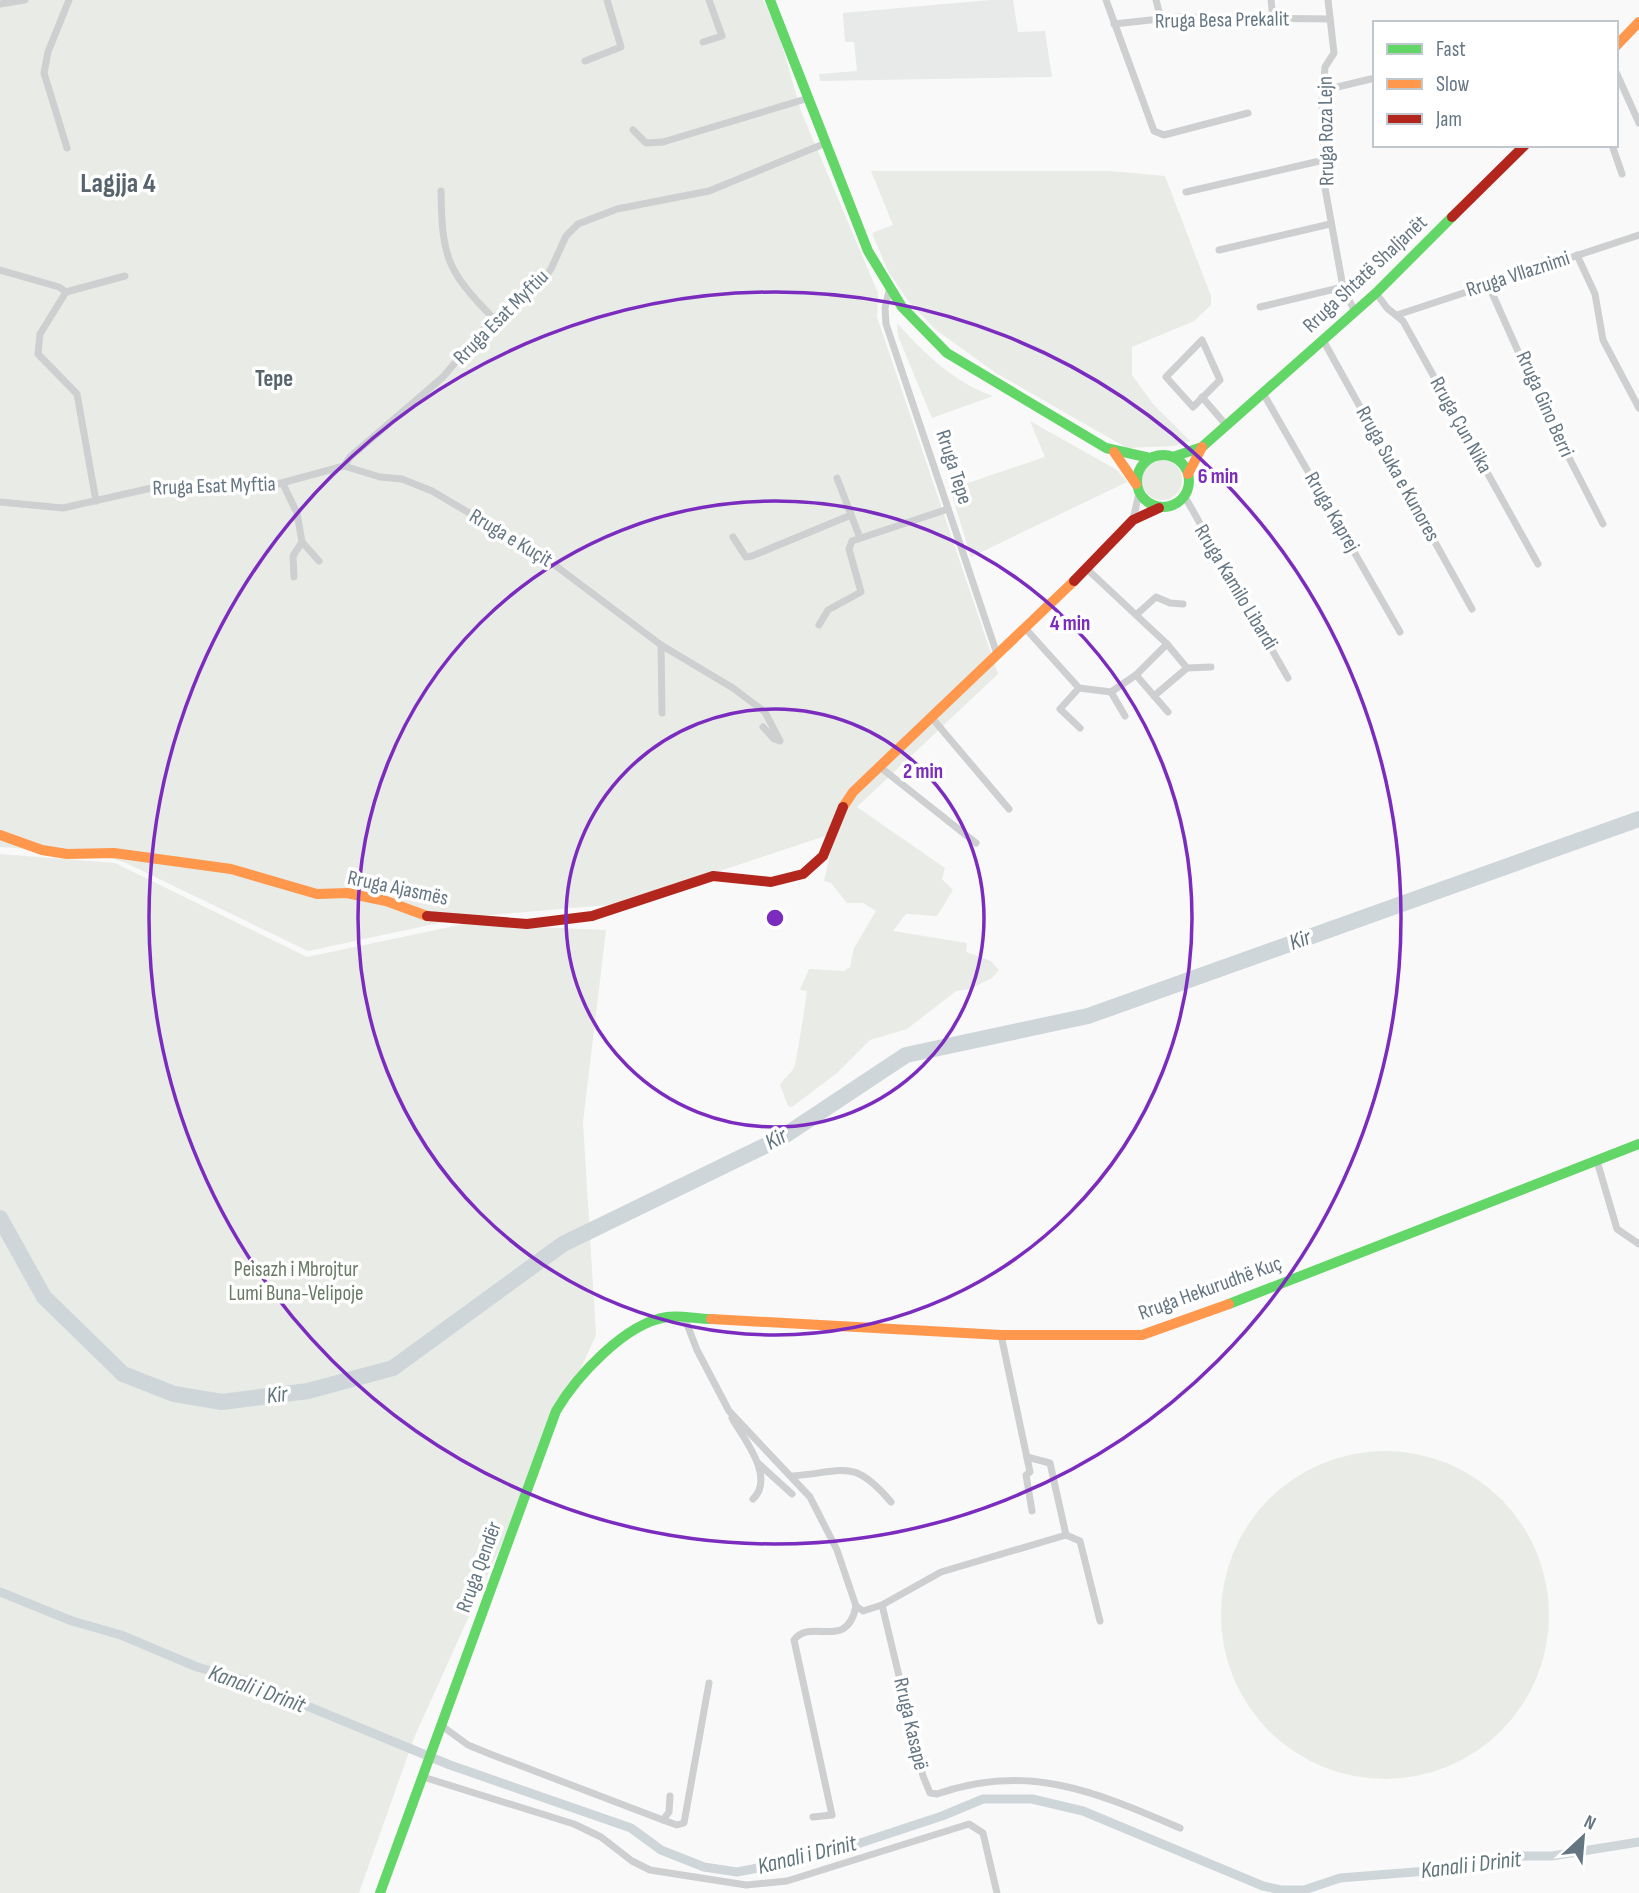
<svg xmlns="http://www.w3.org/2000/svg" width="1639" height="1893" font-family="'Sofia Sans Condensed',sans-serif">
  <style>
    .built { fill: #e8e9e9 }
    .green { fill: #e8ebe6 }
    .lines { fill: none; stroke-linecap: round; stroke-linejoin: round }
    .canal { stroke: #ced6d9; stroke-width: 9 }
    .river { stroke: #ced6d9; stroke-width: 16 }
    .street { stroke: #cecfd0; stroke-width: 7 }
    .fast { stroke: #63d668; stroke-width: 10 }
    .slow { stroke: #ff974d; stroke-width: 10 }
    .jam { stroke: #b3261e; stroke-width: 10 }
    .ring { fill: none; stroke: #7b2cbf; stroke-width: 3.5 }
    .labels { text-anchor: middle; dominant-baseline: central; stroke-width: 7; stroke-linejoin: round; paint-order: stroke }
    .street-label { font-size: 21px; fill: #657683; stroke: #fff }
    .park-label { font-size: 21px; fill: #687a64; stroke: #fff }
    .neighbourhood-label { font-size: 23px; font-weight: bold; fill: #57646e; stroke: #fff }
    .water-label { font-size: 23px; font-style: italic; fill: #60757c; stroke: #fff }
    .district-label { font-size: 28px; font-weight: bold; fill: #57646e; stroke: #fff }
    .centre { fill: #7b2cbf; stroke: #fff; stroke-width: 3.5 }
    .ring-label { font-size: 21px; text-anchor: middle; font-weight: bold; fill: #7b2cbf; stroke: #fff; stroke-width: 7; stroke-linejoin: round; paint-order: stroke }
  </style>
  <rect width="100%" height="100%" fill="#f9f9f9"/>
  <!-- built -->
  <path class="built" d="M990 0H1013L1018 32 1045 31 1052 77 820 81 819 74 857 71 854 42H845L843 13Z"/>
  <!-- green -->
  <g class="green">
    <path d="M0 0H763L777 28 801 111 878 293 877 317 998 674 857 807 945 868 942 879 953 890 937 916 906 914 893 931 967 943 966 952 991 961 999 970 992 978 970 989 956 991 907 1029 870 1040 837 1073 792 1107 788 1106 780 1085C784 1078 790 1074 794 1068 796 1064 806 1000 807 991L800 990 809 969 844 971 850 967 854 948 876 911 863 903H847L831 883 824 881 830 854 843 820 825 836 620 904 467 917 308 951 126 863 94 853 0 847Z"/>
    <path d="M871 171H1109L1165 176 1211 296V305L1194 321 1132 347V375L1153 404 1190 441 1174 446 1127 448 996 373 936 330 909 302 888 271 872 233 893 225Z"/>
    <path d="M897 323C924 353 954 383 993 396L932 418 898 336Z"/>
    <path d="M1030 421 1117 470 1127 482 971 557 950 489 1045 457Z"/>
    <circle cx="1162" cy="480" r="20"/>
    <path d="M0 854 115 863 307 957 464 924 606 930 583 1122 596 1335 414 1738 359 1893H0Z"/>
    <circle cx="1385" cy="1615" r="164"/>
  </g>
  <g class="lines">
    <!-- canal -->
    <path class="canal" d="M0 1592 72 1621 121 1635 197 1667 244 1680 450 1765 631 1828 661 1850 704 1867 737 1872 821 1856 942 1816 983 1799H1032L1083 1811 1263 1886 1281 1890H1304L1340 1878 1427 1871 1518 1856H1552L1639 1842"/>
    <!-- river -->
    <path class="river" d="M0 1218 44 1297 123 1374 174 1394 222 1402 308 1391 393 1368 563 1244 781 1138 906 1055 1088 1016 1639 819"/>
    <!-- street -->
    <g class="street">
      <path d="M1106 0 1154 131 1164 135 1248 113"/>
      <path d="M1156 0 1161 19"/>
      <path d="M1271 0 1273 18"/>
      <path d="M1328 0 1334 53 1325 67 1322 100 1325 188 1343 287 1355 312"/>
      <path d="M0 4 25 0"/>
      <path d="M1114 24 1178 17 1330 19"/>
      <path d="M703 42 722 36 709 0"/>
      <path d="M585 61 621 47 607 0"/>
      <path d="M1616 72 1639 123"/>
      <path d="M1325 90 1375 78"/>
      <path d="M633 130 646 143 663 142 809 98"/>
      <path d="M1612 145 1622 174"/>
      <path d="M67 148 44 73 48 52 69 0"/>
      <path d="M441 191C442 258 447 271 494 319"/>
      <path d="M1186 192 1324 160"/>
      <path d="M1219 250 1330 224"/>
      <path d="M1577 255 1595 294 1603 340 1639 408"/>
      <path d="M0 270 59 287 66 292"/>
      <path d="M1488 284 1542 405 1603 524"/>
      <path d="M889 291 885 308 886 324 997 654"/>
      <path d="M66 292 40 334 38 354 77 394 96 501"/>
      <path d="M66 292 125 276"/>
      <path d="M1376 293 1387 308 1403 321 1538 564"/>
      <path d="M1260 307 1343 287"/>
      <path d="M1397 315 1639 235"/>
      <path d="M1202 340 1220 380 1193 407 1166 377Z"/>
      <path d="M1323 340 1472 609"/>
      <path d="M1263 393 1400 632"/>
      <path d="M1202 397 1226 425"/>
      <path d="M344 466 350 457 443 377 487 325 513 301 542 281 551 269 566 236 578 224 617 209 709 191 826 143"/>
      <path d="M344 466 380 477 402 479 432 491 544 557 661 645 733 688 765 712 780 741 774 739 763 727"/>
      <path d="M837 478 860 538"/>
      <path d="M283 484 297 513 302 542 319 561"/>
      <path d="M1185 497 1288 678"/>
      <path d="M0 502 63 508 165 485 263 488 344 466"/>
      <path d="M1133 520 1139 493"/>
      <path d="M733 537 746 557 752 556 851 515"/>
      <path d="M294 577 293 556 302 542"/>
      <path d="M1136 615 1156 597 1170 603 1183 604"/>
      <path d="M819 625 828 610 861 592 849 549 852 541 948 509"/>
      <path d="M1025 628 1079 688 1111 692 1136 675 1167 644 1087 569"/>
      <path d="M661 645 662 713"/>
      <path d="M1187 668 1211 667"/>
      <path d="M1136 675 1168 712"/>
      <path d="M1079 688 1060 709 1080 728"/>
      <path d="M1111 692 1125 716"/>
      <path d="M1154 696 1187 668 1167 644"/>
      <path d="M932 718 1009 809"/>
      <path d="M880 767 976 843"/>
      <path d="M1597 1161 1617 1229 1639 1244"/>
      <path d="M685 1319 697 1350 729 1411 810 1497 837 1550 856 1606 863 1611 882 1605 941 1572 1066 1535"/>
      <path d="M1001 1335 1030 1472 1026 1475 1032 1511"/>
      <path d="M732 1418C743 1438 776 1477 753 1499"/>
      <path d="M1027 1457 1050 1463 1066 1535 1080 1541 1100 1621"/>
      <path d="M758 1463 792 1494"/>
      <path d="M793 1476C844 1472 853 1457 891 1502"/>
      <path d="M882 1605 923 1776 930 1793 937 1794C1028 1762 1096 1792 1180 1828"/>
      <path d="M442 1726 468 1745 490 1754 663 1820 669 1812 670 1796"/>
      <path d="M423 1777 574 1824 601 1837 632 1861 650 1870 746 1885 787 1881 969 1824 983 1833 997 1893"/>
      <path d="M813 1817 832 1815 794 1640C811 1617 847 1652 856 1606"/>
      <path d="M663 1820 677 1825 684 1823 709 1683"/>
    </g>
    <!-- fast -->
    <g class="fast">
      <path d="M770 0 868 251 902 307 947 353 1106 448 1150 458"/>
      <circle cx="1163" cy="481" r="26"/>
      <path d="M1173 457 1202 447 1376 293 1452 217"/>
      <path d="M1229 1304 1639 1144"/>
      <path d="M380 1893 556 1411C576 1377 625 1323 667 1317 681 1315 697 1319 711 1319"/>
    </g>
    <!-- slow -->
    <g class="slow">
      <path d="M1616 46 1639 22"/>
      <path d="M1114 452 1136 484"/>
      <path d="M1188 474 1202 447"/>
      <path d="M843 807 853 792 1074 581"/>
      <path d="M0 835 42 850 67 854 114 853 231 869 317 894 347 893 386 901 427 916"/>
      <path d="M711 1319 1001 1335H1142L1229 1304"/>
    </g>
    <!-- jam -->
    <g class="jam">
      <path d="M1452 217 1525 145"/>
      <path d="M1074 581 1133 520 1159 508"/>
      <path d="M427 916 527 924 592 916 713 876 771 882 803 874 823 856 843 807"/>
    </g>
  </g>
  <!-- distance rings -->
  <g class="ring">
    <circle cx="775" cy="918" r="209"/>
    <circle cx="775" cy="918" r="417"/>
    <circle cx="775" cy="918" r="626"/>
  </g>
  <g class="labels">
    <!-- street labels -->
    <g class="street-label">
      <text transform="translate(1222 20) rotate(-1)">Rruga Besa Prekalit</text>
      <text transform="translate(1326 131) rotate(-91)">Rruga Roza Lejn</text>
      <text transform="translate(1365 274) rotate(-43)">Rruga Shtatë Shaljanët</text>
      <text transform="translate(1518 274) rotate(-18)">Rruga Vllaznimi</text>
      <text transform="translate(501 317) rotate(-45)">Rruga Esat Myftiu</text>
      <text transform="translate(1545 404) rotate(66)">Rruga Gino Berri</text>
      <text transform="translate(1461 425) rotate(61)">Rruga Çun Nika</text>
      <text transform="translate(954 467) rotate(72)">Rruga Tepe</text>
      <text transform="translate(1398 474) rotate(61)">Rruga Suka e Kunores</text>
      <text transform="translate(214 486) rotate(-2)">Rruga Esat Myftia</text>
      <text transform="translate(1332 512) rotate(60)">Rruga Kaprej</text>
      <text transform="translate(511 538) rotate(31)">Rruga e Kuçit</text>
      <text transform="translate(1236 587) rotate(59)">Rruga Kamilo Libardi</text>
      <text transform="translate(398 888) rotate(12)">Rruga Ajasmës</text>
      <text transform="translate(1210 1288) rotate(-20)">Rruga Hekurudhë Kuç</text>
      <text transform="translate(479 1567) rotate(-70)">Rruga Qendër</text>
      <text transform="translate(911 1724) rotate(77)">Rruga Kasapë</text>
    </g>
    <!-- park labels -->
    <g class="park-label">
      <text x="296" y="1269">Peisazh i Mbrojtur<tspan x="296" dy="24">Lumi Buna-Velipoje</tspan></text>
    </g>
    <!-- neighbourhood labels -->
    <g class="neighbourhood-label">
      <text x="274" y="379">Tepe</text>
    </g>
    <!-- water labels -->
    <g class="water-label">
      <text transform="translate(1300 940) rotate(-20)">Kir</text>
      <text transform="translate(776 1139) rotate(-29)">Kir</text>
      <text transform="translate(277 1395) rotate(-7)">Kir</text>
      <text transform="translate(257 1689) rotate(20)">Kanali i Drinit</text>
      <text transform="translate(807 1855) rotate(-14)">Kanali i Drinit</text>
      <text transform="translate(1471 1865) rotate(-7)">Kanali i Drinit</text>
    </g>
    <!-- district labels -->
    <g class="district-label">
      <text x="118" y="183">Lagjja 4</text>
    </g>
  </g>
  <circle cx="775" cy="918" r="10" class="centre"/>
  <g class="ring-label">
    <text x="1218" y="483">6 min</text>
    <text x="1070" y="630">4 min</text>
    <text x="923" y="778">2 min</text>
  </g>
  <!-- legend -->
  <rect x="1373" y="21" width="245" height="126" fill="#ffffff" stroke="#c1c8cd" stroke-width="2"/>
  <rect x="1387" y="44" width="35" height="10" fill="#63d668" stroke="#c1c8cd" stroke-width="2"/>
  <text x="1436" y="56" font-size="21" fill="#657683">Fast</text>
  <rect x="1387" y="79" width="35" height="10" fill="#ff974d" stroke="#c1c8cd" stroke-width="2"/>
  <text x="1436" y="91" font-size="21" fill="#657683">Slow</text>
  <rect x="1387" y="114" width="35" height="10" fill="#b3261e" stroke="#c1c8cd" stroke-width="2"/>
  <text x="1436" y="126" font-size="21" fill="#657683">Jam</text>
  <!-- north arrow -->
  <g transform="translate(1583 1837) rotate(26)" stroke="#ffffff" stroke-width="5" paint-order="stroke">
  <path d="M0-5L12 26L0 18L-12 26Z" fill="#657683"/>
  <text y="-10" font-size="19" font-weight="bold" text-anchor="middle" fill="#657683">N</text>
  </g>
</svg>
